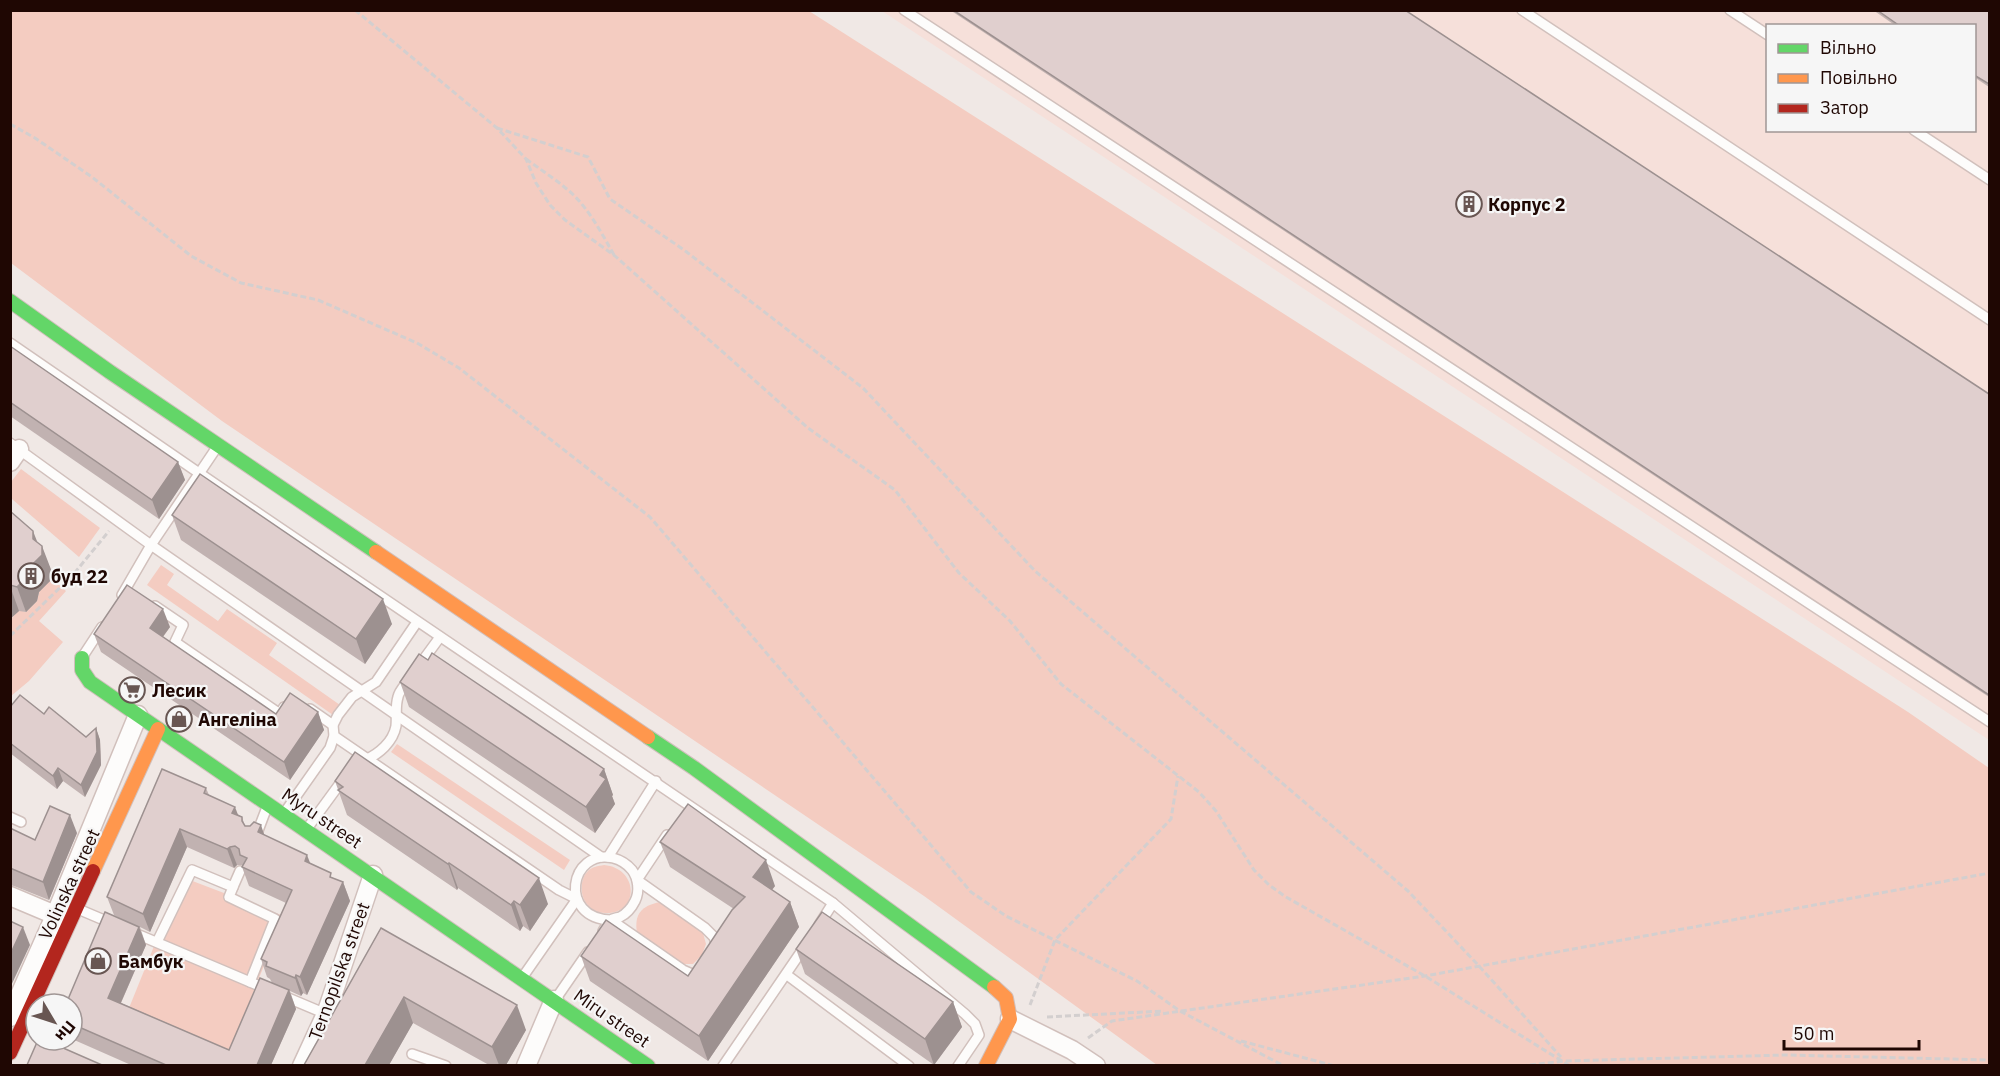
<svg xmlns="http://www.w3.org/2000/svg" width="2000" height="1076" font-family="'IBM Plex Sans',sans-serif">
  <style>
    .built { fill: #f6e0da; fill-rule: evenodd }
    .green { fill: #f4ccc1 }
    .lines { fill: none; stroke-linecap: round; stroke-linejoin: round }
    .lane-casing { stroke: #d1c0bc; stroke-width: 12 }
    .street-casing { stroke: #d1c0bc; stroke-width: 21 }
    .fast-casing { stroke: #d1c0bc; stroke-width: 16 }
    .slow-casing { stroke: #d1c0bc; stroke-width: 16 }
    .jam-casing { stroke: #d1c0bc; stroke-width: 16 }
    .path { stroke: #d3cfcf; stroke-width: 3; stroke-dasharray: 6 3; stroke-linecap: butt }
    .lane { stroke: #fdfcfb; stroke-width: 9 }
    .street { stroke: #fdfcfb; stroke-width: 18 }
    .fast { stroke: #63d668; stroke-width: 14 }
    .slow { stroke: #ff974d; stroke-width: 14 }
    .jam { stroke: #b3261e; stroke-width: 14 }
    .wall { fill: #c1b2b1; fill-rule: evenodd }
    .shaded-wall { fill: #9d9190 }
    .building { fill: #e0cfce; stroke: #9d9190; stroke-width: 1.5 }
    .labels { text-anchor: middle; dominant-baseline: central; stroke-width: 4.5; stroke-linejoin: round; paint-order: stroke }
    .poi-label { font-size: 18px; font-weight: bold; fill: #1f0703; stroke: #f6f6f6; text-anchor: start }
    .street-label { font-size: 18px; fill: #1f0703; stroke: #f6f6f6 }
  </style>
  <rect width="100%" height="100%" fill="#f0e8e5"/>
  <!-- built -->
  <path class="built" d="M882 11H1989V740ZM1768 26H1974V130H1768Z"/>
  <!-- green -->
  <g class="green">
    <path d="M10 11H809L1908 712 1989 768V1065H1157L924 896 222 421 11 263Z"/>
    <path d="M21 469 100 528 79 557 12 499 11 482Z"/>
    <path d="M161 565 174 574 167 585 218 621 227 609 277 643 269 655 340 705 333 715 147 585Z"/>
    <path d="M51 578 66 591 39 621 63 642 29 681 11 696V619L19 610 26 612 37 601 39 592Z"/>
    <path d="M397 744 570 860 564 870 391 752Z"/>
    <path d="M604 865C639 868 640 914 606 913 597 913 591 910 586 903 580 895 580 879 587 872 591 867 598 866 604 865Z"/>
    <path d="M182 877 284 916 228 1055 129 1008Z"/>
    <path d="M660 902 703 933 706 944 702 955 693 964H683L637 933C634 914 641 906 660 902Z"/>
  </g>
  <g class="lines">
    <!-- lane casing -->
    <g class="lane-casing">
      <g id="lane">
        <path d="M904 10 1990 722"/>
        <path d="M1522 10 1990 320"/>
        <path d="M1730 10 1768 35"/>
        <path d="M1914 130 1990 180"/>
        <path d="M10 343 199 473 833 903 965 1014 975 1024 979 1035 958 1066"/>
        <path d="M10 443 151 545 217 447"/>
        <path d="M122 595 151 545 601 857"/>
        <path d="M155 606 183 625 175 642 280 714 284 707"/>
        <path d="M83 656 102 627"/>
        <path d="M418 667 440 637"/>
        <path d="M310 709 333 725"/>
        <path d="M334 736 559 890 577 899 522 978"/>
        <path d="M365 760C379 754 393 742 396 726 397 716 395 706 398 697 399 691 405 685 408 681"/>
        <path d="M285 812 330 748 334 736 333 725 338 715 352 697 376 682 417 622"/>
        <path d="M10 817 21 822"/>
        <path d="M306 830 344 778"/>
        <path d="M667 835 637 880 705 928 714 937 717 947"/>
        <path d="M256 836 267 807"/>
        <path d="M608 857 656 781"/>
        <path d="M233 887 240 871"/>
        <path d="M78 909 111 923"/>
        <path d="M819 925 833 903"/>
        <path d="M603 931C605 928 608 922 611 920 613 918 617 918 620 917 626 914 632 907 635 901 640 891 638 878 632 870 627 864 621 860 613 858 570 848 557 918 611 920L683 970 692 974 701 973"/>
        <path d="M132 932 269 990"/>
        <path d="M157 942 192 870 233 887 229 897 275 919 250 982"/>
        <path d="M787 975 909 1066"/>
        <path d="M281 995 326 1014"/>
        <path d="M555 1000 588 952"/>
        <path d="M412 1054 446 1066"/>
        <path d="M723 1066 805 946"/>
      </g>
    </g>
    <!-- street casing -->
    <g class="street-casing">
      <g id="street">
        <path d="M10 462 19 449"/>
        <path d="M10 896 67 920"/>
        <path d="M10 1017 55 916 138 715"/>
        <path d="M1010 1019 1072 1050 1096 1066"/>
        <path d="M302 1066 326 1014 373 875"/>
        <path d="M526 1066 554 1000"/>
      </g>
    </g>
    <!-- fast casing -->
    <g class="fast-casing">
      <g id="fast">
        <path d="M10 301 110 372 376 552"/>
        <path d="M82 658V670L90 682 648 1066"/>
        <path d="M648 737 694 768 994 987"/>
      </g>
    </g>
    <!-- slow casing -->
    <g class="slow-casing">
      <g id="slow">
        <path d="M376 552 648 737"/>
        <path d="M93 871 158 729"/>
        <path d="M986 1066 1010 1019 1006 998 994 987"/>
      </g>
    </g>
    <!-- jam casing -->
    <g class="jam-casing">
      <path id="jam" d="M10 1053 93 871"/>
    </g>
    <!-- path -->
    <g class="path">
      <path d="M355 10 497 128 526 159 536 183 550 205 565 220 615 256 808 428 895 490 959 573 1010 621 1061 684 1199 792 1216 811 1254 870 1269 885 1286 897 1425 976 1570 1066"/>
      <path d="M10 124 35 138 92 177 191 256 241 283 318 300 417 343 459 368 650 517 971 892 1006 916 1137 981 1180 1011 1284 1066"/>
      <path d="M497 128 588 157 610 199 684 250 863 388 1035 571 1408 891 1479 966 1561 1057"/>
      <path d="M526 159C540 169 555 179 568 190 588 207 601 232 614 255"/>
      <path d="M10 636 72 576 109 531"/>
      <path d="M1030 1005 1055 940 1171 819 1178 776"/>
      <path d="M1047 1017 1164 1011"/>
      <path d="M1088 1038 1112 1021 1425 976 1990 873"/>
      <path d="M1241 1041 1335 1066"/>
      <path d="M1410 1066H1433"/>
      <path d="M1521 1066 1565 1061 1786 1055 1990 1060"/>
    </g>
    <!-- lane -->
    <use href="#lane" class="lane"/>
    <!-- street -->
    <use href="#street" class="street"/>
    <!-- fast -->
    <use href="#fast" class="fast"/>
    <!-- slow -->
    <use href="#slow" class="slow"/>
    <!-- jam -->
    <use href="#jam" class="jam"/>
  </g>
  <!-- wall -->
  <g class="wall">
    <path d="M950 10H1405L1989 394V697Z"/>
    <path d="M1873 10H1989V87L1974 77V26H1896Z"/>
    <path d="M10 346 178 462 185 480 159 519 10 416Z"/>
    <path d="M10 511 37 542 52 572 51 580 39 592 37 601 26 612 19 611 10 619Z"/>
    <path d="M172 515 392 624 365 664 181 540Z"/>
    <path d="M170 627 163 637 276 714 318 712 324 730 290 780 101 652 94 634Z"/>
    <path d="M428 660 604 769 613 795 612 796 615 804 595 833 409 707 400 682Z"/>
    <path d="M10 707 44 714 86 737 96 728 100 740 101 765 85 797 63 781 57 789 10 753Z"/>
    <path d="M335 781 548 904 530 931 523 926 520 931 458 888 457 890 347 815Z"/>
    <path d="M206 788 209 795 242 817 245 826 264 835 333 878 343 882 350 901 307 995 303 993 301 996 290 991 296 1009 271 1065H131L72 1039V1004L127 922 114 915 107 897ZM187 847 234 868 237 865H243L242 867 249 886 286 903 261 959 267 977 270 979 272 983 229 1050 121 1003 146 945 140 927 150 932Z"/>
    <path d="M10 828 35 840 77 833 49 900 14 886 10 885Z"/>
    <path d="M660 842 775 886 772 890 790 902 799 927 708 1061 590 981 581 956 688 976 734 909 670 867Z"/>
    <path d="M381 928 526 1030 506 1065H489L413 1023 389 1065H304Z"/>
    <path d="M796 949 953 1002 962 1027 934 1065 805 974Z"/>
  </g>
  <!-- shaded-wall -->
  <g class="shaded-wall">
    <path d="M178 462 185 480 159 519 152 500Z"/>
    <path d="M33 531 42 554V546L52 572 51 580 39 592 37 601 26 612 17 587 33 539Z"/>
    <path d="M10 586 19 611 10 619Z"/>
    <path d="M383 599 392 624 365 664 356 639Z"/>
    <path d="M163 609 170 627 156 646 150 628Z"/>
    <path d="M318 712 324 730 290 780 284 762Z"/>
    <path d="M96 728 100 740 101 765 85 797 81 785Z"/>
    <path d="M58 768 63 781 57 789 53 776Z"/>
    <path d="M604 769 613 795 612 796 615 804 595 833 586 807 600 775Z"/>
    <path d="M235 807 242 825 232 813Z"/>
    <path d="M70 815 77 833 49 900 43 882Z"/>
    <path d="M261 825 267 843 258 832Z"/>
    <path d="M180 829 187 847 150 932 143 914Z"/>
    <path d="M230 847 237 865 234 868 227 849Z"/>
    <path d="M307 855 314 873 305 861Z"/>
    <path d="M766 860 775 886 762 902 753 877Z"/>
    <path d="M449 863 458 888 457 890 448 864Z"/>
    <path d="M539 878 548 904 530 931 520 905Z"/>
    <path d="M343 882 350 901 307 995 300 977Z"/>
    <path d="M514 901 523 926 520 931 511 905Z"/>
    <path d="M790 902 799 927 708 1061 699 1036Z"/>
    <path d="M23 927 30 945 10 988V955Z"/>
    <path d="M139 927 146 945 115 1016 108 998Z"/>
    <path d="M296 975 303 993 301 996 295 978Z"/>
    <path d="M289 990 296 1009 271 1065H257Z"/>
    <path d="M404 997 413 1023 389 1065H365Z"/>
    <path d="M953 1002 962 1027 934 1065 925 1039Z"/>
    <path d="M517 1005 526 1030 506 1065H499L492 1047Z"/>
  </g>
  <!-- building -->
  <g class="building">
    <path d="M953 10H1405L1989 394V695Z"/>
    <path d="M1877 10H1989V84L1974 75V26H1900Z"/>
    <path d="M10 346 178 462 152 500 10 402Z"/>
    <path d="M200 474 383 599 356 639 172 515Z"/>
    <path d="M10 511 33 531V539L42 546V555L30 567 28 576 17 587 10 585Z"/>
    <path d="M127 585 163 609 150 628 276 714 290 693 318 712 284 762 94 634Z"/>
    <path d="M432 653 604 769 600 775 606 779 586 807 400 682 419 654 428 660Z"/>
    <path d="M20 695 44 714 49 707 86 737 96 728 97 752 81 785 58 768 53 776 10 743V707Z"/>
    <path d="M355 752 539 878 520 905 514 901 511 905 449 863 448 864 338 790 343 787 335 781Z"/>
    <path d="M162 769 206 788 204 793 235 807 232 813 242 817V821L245 826H250L254 822 261 825 258 832 307 855 305 861 331 873 330 877 343 882 300 977 296 975 295 978 266 966 267 962 261 959 292 890 242 867 247 858 240 855 239 849 235 846 230 847 227 849 180 829 143 914 107 897Z"/>
    <path d="M688 804 766 860 753 877 790 902 699 1036 581 956 606 920 688 976 732 910 745 897 660 842Z"/>
    <path d="M50 806 70 815 43 882 10 868V828L35 840Z"/>
    <path d="M105 912 139 927 108 998 229 1050 260 978 289 990 257 1065H166L72 1024V1004H66Z"/>
    <path d="M822 912 953 1002 925 1039 796 949Z"/>
    <path d="M10 921 23 927 10 955Z"/>
    <path d="M381 928 517 1005 492 1047 404 997 365 1065H304Z"/>
    <path d="M38 1040H45L102 1065H27Z"/>
  </g>
  <!-- icons -->
  <defs>
    <g id="building-ring" transform="scale(1.35)"><circle r="9.5" fill="#f6f6f6" stroke="#685652" stroke-width="1.5"/><path d="M-4-6H4V6H1V3H-1V6H-4ZM-2.5-4.3h1.7v1.8h-1.7ZM.8-4.3h1.7v1.8H.8ZM-2.5-1h1.7V.8h-1.7ZM.8-1h1.7V.8H.8Z" fill="#685652"/></g>
    <g id="supermarket-ring" transform="scale(1.35)"><circle r="9.5" fill="#f6f6f6" stroke="#685652" stroke-width="1.5"/><path d="M-6-5.5h2.5l.6 2H6L4.5 2H-2.5L-4.4-4H-6ZM-1.5 3.2a1.3 1.3 0 1 0 .1 0ZM3 3.2a1.3 1.3 0 1 0 .1 0Z" fill="#685652"/></g>
    <g id="shop-ring" transform="scale(1.35)"><circle r="9.5" fill="#f6f6f6" stroke="#685652" stroke-width="1.5"/><path d="M-5-2.5h2.3a2.7 3.5 0 0 1 5.4 0H5L5.5 6h-11ZM-1.5-2.5h3a1.5 2.3 0 0 0-3 0Z" fill="#685652"/></g>
  </defs>
  <g fill-rule="evenodd">
    <use href="#building-ring" x="1469" y="204"/>
    <use href="#building-ring" x="31" y="576"/>
    <use href="#supermarket-ring" x="132" y="690"/>
    <use href="#shop-ring" x="179" y="719"/>
    <use href="#shop-ring" x="98" y="961"/>
  </g>
  <g class="labels">
    <!-- poi labels -->
    <g class="poi-label">
      <text x="1488" y="204">Корпус 2</text>
      <text x="51" y="576">буд 22</text>
      <text x="152" y="690">Лесик</text>
      <text x="198" y="719">Ангеліна</text>
      <text x="118" y="961">Бамбук</text>
    </g>
    <!-- street labels -->
    <g class="street-label">
      <text transform="translate(322 818) rotate(34)">Myru street</text>
      <text transform="translate(69 884) rotate(-65)">Volinska street</text>
      <text transform="translate(339 971) rotate(-70)">Ternopilska street</text>
      <text transform="translate(612 1018) rotate(35)">Miru street</text>
    </g>
  </g>
  <!-- border -->
  <rect width="2000" height="1076" fill="none" stroke="#1f0703" stroke-width="24"/>
  <!-- legend -->
  <rect x="1766" y="24" width="210" height="108" fill="#f6f6f6" stroke="#a09695" stroke-width="1.5"/>
  <rect x="1778" y="44" width="30" height="9" fill="#63d668" stroke="#a09695" stroke-width="1.5"/>
  <text x="1820" y="54" font-size="18" fill="#1f0703">Вільно</text>
  <rect x="1778" y="74" width="30" height="9" fill="#ff974d" stroke="#a09695" stroke-width="1.5"/>
  <text x="1820" y="84" font-size="18" fill="#1f0703">Повільно</text>
  <rect x="1778" y="104" width="30" height="9" fill="#b3261e" stroke="#a09695" stroke-width="1.5"/>
  <text x="1820" y="114" font-size="18" fill="#1f0703">Затор</text>
  <!-- north arrow -->
  <g transform="translate(54 1022) rotate(129)"><circle r="28" fill="#f6f6f6" stroke="#a09695" stroke-width="1.5"/>
  <path d="M0-4.5L10 22L0 15L-10 22Z" fill="#685652"/>
  <text y="-9" font-size="16" font-weight="bold" text-anchor="middle" fill="#1f0703">Пн</text>
  </g>
  <!-- scale -->
  <path d="M1784 1040v9h135v-9" fill="none" stroke="#1f0703" stroke-width="3"/>
  <text x="1793" y="1040" font-size="18" fill="#1f0703" stroke="#f6f6f6" stroke-width="4.5" paint-order="stroke">50 m</text>
</svg>
